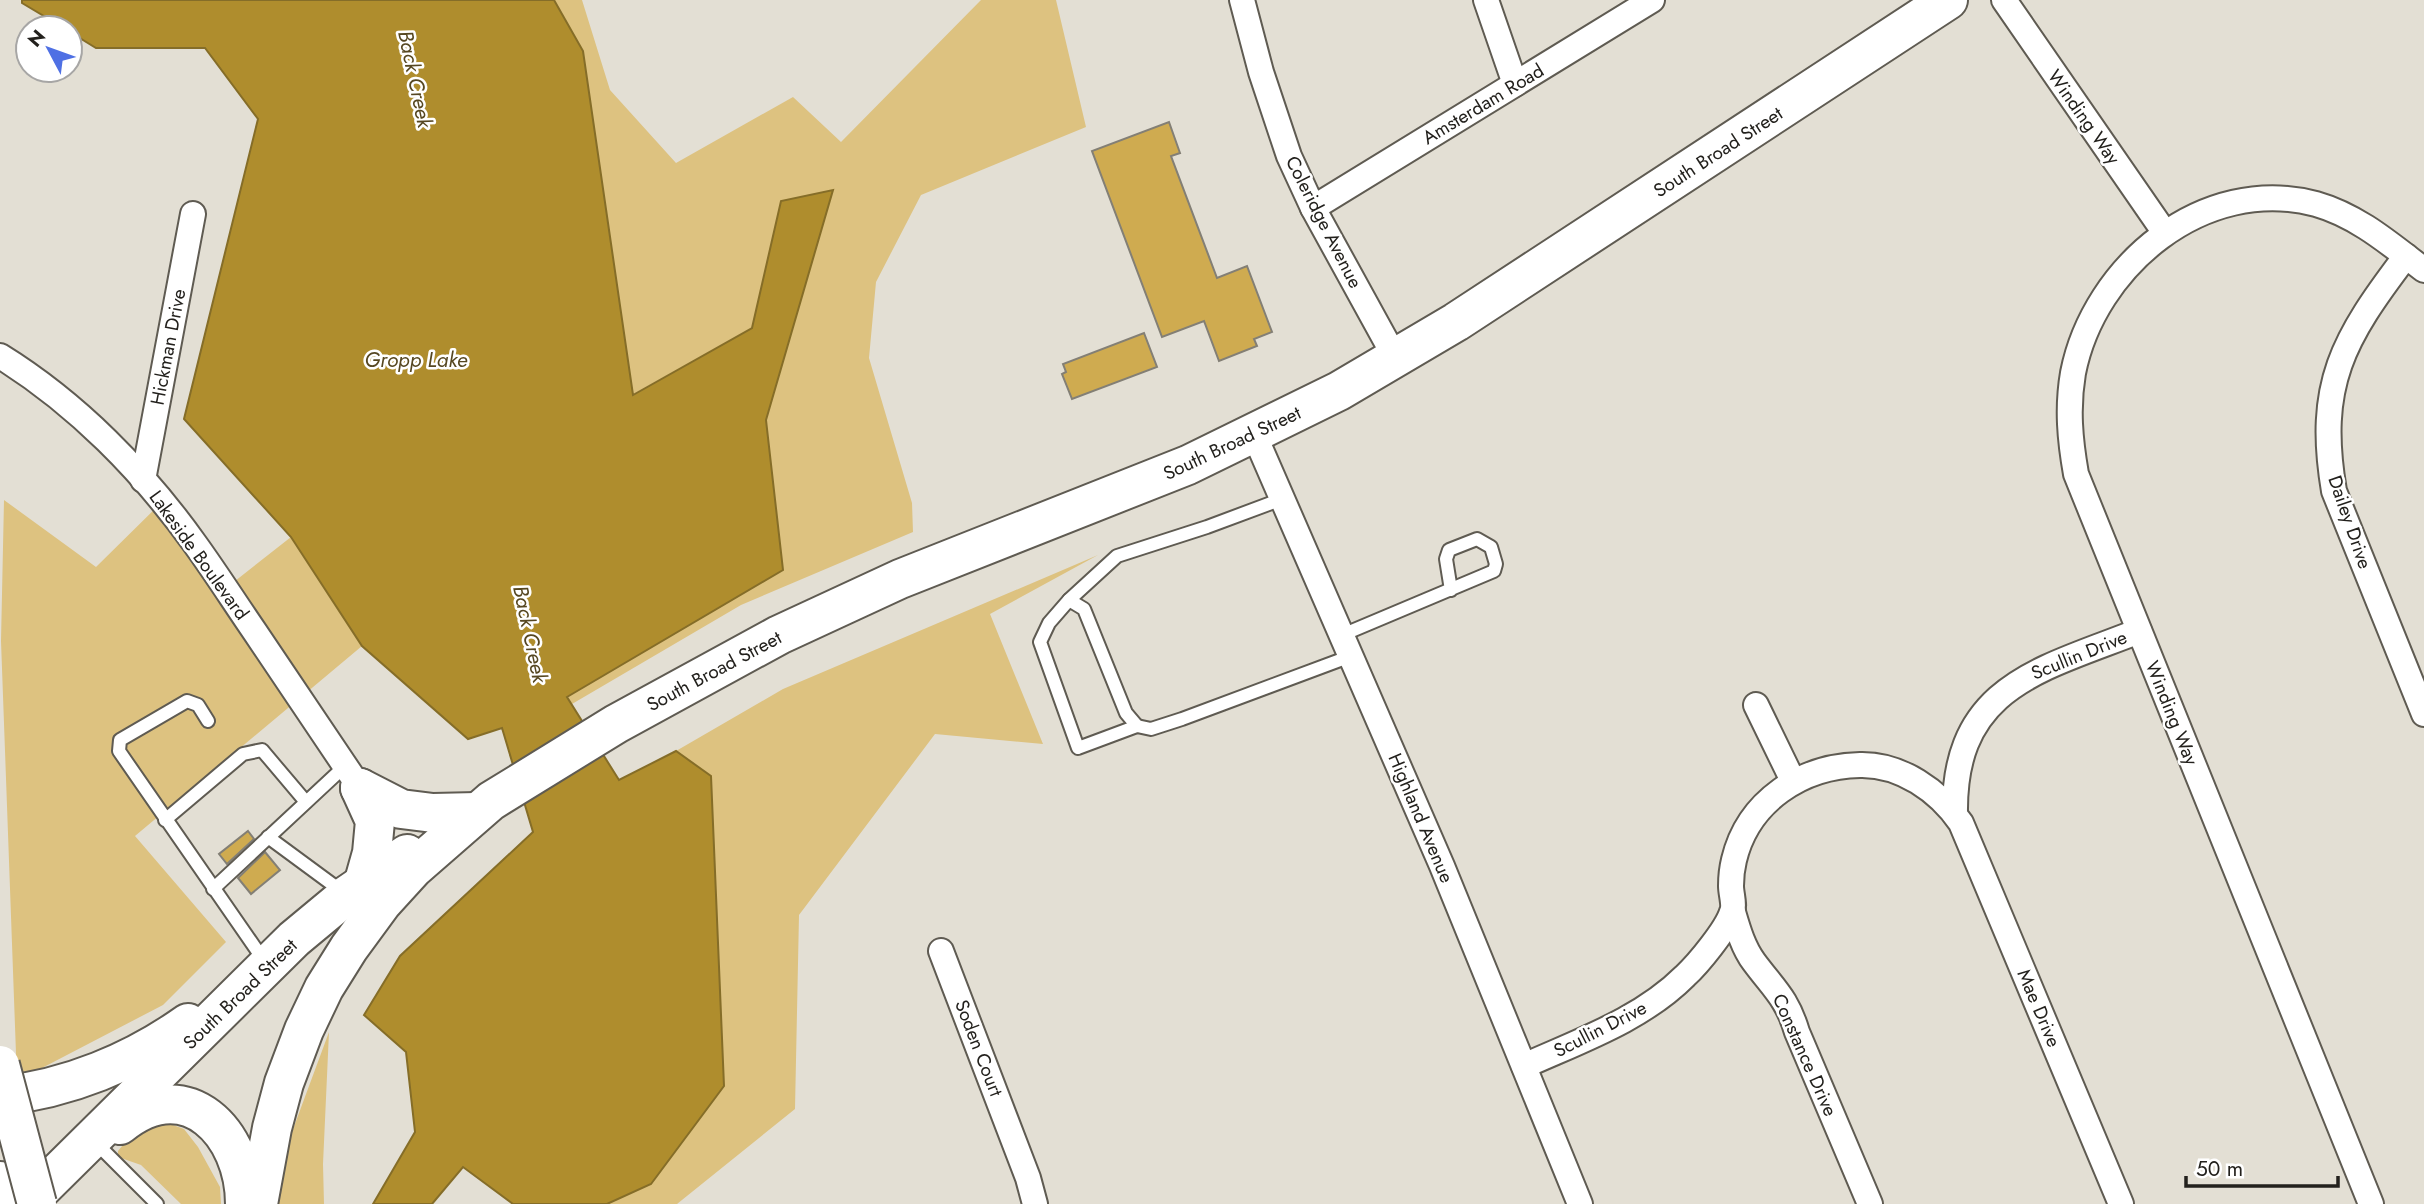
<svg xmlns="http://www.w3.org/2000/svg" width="2424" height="1204" font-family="Jost,sans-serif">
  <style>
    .green { fill: #ddc280 }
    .water { fill: #af8d2d; stroke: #856d28; stroke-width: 2 }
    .building { fill: #cfab50; stroke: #837f75; stroke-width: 2 }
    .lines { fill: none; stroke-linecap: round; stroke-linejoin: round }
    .lane-casing { stroke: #5f5b52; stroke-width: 16 }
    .street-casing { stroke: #5f5b52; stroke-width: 28 }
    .primary-casing { stroke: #5f5b52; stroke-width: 42 }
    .lane { stroke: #fff; stroke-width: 12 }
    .street { stroke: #fff; stroke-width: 24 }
    .primary { stroke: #fff; stroke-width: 38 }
    .highway-bridge-casing { stroke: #5f5b52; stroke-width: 42; stroke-linecap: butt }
    .highway-bridge { stroke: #fff; stroke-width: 38 }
    .labels { text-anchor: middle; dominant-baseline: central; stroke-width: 5; stroke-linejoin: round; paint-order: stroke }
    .street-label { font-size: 19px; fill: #23211d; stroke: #fff }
    .water-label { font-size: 21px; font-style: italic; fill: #564721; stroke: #fff }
  </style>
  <rect width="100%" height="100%" fill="#e3dfd4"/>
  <!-- green -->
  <g class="green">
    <path d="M554 0H582L610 90 676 163 793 97 841 142 981 0H1056L1086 127 921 195 876 282 869 358 912 503 913 532 741 605 572 704 567 697 783 570 766 420 833 190 781 201 752 328 632 395 583 51Z"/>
    <path d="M167 497 230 585 291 537 362 646 135 836 226 942 163 1005 17 1081 1 641 4 500 96 567Z"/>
    <path d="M1098 555 990 614 1043 744 935 734 799 915 795 1109 677 1204H607L651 1184 711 776 676 751 783 689Z"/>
    <path d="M329 1032 323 1164 324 1204H277L289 1140Z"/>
    <path d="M165 1122 184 1129 198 1147 220 1187 221 1204H181L141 1165 118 1157V1151L127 1140Z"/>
  </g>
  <!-- water -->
  <path class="water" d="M22 0H554L583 51 633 395 752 328 781 201 833 190 766 420 783 570 567 697 619 780 676 751 711 776 724 1086 651 1184 607 1204H513L463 1167 432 1204H373L415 1132 406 1052 364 1015 400 956 533 832 502 728 468 739 362 646 291 537 184 419 258 119 205 48H96L70 32V28H64L22 3Z"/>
  <!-- building -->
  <g class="building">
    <path d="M1169 122 1180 153 1171 156 1217 278 1247 266 1272 332 1254 339 1257 346 1219 361 1204 321 1162 337 1092 151Z"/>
    <path d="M1144 333 1157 367 1072 399 1062 374 1066 372 1063 364Z"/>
    <path d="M248 831 254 839 227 864 219 854Z"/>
    <path d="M265 852 280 870 251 894 238 878Z"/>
  </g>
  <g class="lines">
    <!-- lane casing -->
    <g class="lane-casing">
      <g id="lane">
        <path d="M1282 499 1207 527 1117 556 1069 600 1049 623 1040 642 1078 748 1137 726 1151 729 1182 719 1351 656"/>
        <path d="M1069 600 1084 609 1126 713 1137 726"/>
        <path d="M1342 635 1494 571 1496 564 1491 547 1477 539 1449 550 1446 559 1451 590"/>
        <path d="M208 721 198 705 187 701 120 740 119 751 265 962"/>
        <path d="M165 820 243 754 262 750 306 802"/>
        <path d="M268 837 344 893"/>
        <path d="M213 889 345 766"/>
        <path d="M95 1142 157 1204"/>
      </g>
    </g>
    <!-- street casing -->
    <g class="street-casing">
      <g id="street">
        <path d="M1242 0 1261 72 1289 156 1313 208 1396 359"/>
        <path d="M1486 0 1515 84"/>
        <path d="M2004 0 2165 233"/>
        <path d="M1313 208 1652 0"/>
        <path d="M2406 256C2343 339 2316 384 2334 491L2424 714"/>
        <path d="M0 356C76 403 143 471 195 544 216 573 235 603 255 632 290 684 325 736 360 788"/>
        <path d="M1254 434 1442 866 1580 1204"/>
        <path d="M143 480 193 214"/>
        <path d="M1756 705 1793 781"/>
        <path d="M1955 814C1953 686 2040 670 2139 631"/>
        <path d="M1733 912C1738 929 1743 947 1754 962 1774 989 1787 998 1797 1032L1870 1204"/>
        <path d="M941 951 1028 1178 1035 1204"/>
        <path d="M1524 1066C1579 1041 1641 1020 1685 976 1698 964 1727 929 1732 912 1735 905 1731 894 1731 886 1731 878 1732 868 1734 860 1748 801 1802 766 1860 765 1901 764 1939 791 1961 823L2121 1204"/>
        <path d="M2371 1204 2076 474C2070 440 2067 408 2073 373 2094 266 2204 174 2316 204 2358 216 2390 244 2424 270"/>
      </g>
    </g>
    <!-- primary casing -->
    <g class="primary-casing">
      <g id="primary">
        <path d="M360 788 401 809 433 813 477 812"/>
        <path d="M360 788 375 821 372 853 363 885"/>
        <path d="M0 1096C68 1089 133 1062 188 1023"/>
        <path d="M120 1125C187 1071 245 1133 245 1204"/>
        <path d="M0 1181 1 1204"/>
        <path d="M26 1204 294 939 347 895 407 854"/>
        <path d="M258 1204 272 1128 284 1083 304 1030 324 988 349 948 382 903 413 869 491 801 616 724 779 635 900 579 1188 465 1339 391 1456 322 1948 0"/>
      </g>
    </g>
    <!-- lane -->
    <use href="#lane" class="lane"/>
    <!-- street -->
    <use href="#street" class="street"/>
    <!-- primary -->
    <use href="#primary" class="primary"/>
    <!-- highway-bridge casing -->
    <g class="highway-bridge-casing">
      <path id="highway-bridge" d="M0 1065 37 1204"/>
    </g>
    <!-- highway-bridge -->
    <use href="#highway-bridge" class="highway-bridge"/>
  </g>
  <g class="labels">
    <!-- street labels -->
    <g class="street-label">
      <text transform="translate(1483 104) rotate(-31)">Amsterdam Road</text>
      <text transform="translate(2084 117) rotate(55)">Winding Way</text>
      <text transform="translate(1718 152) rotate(-33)">South Broad Street</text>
      <text transform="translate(1324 222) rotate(63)">Coleridge Avenue</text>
      <text transform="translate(168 347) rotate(-79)">Hickman Drive</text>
      <text transform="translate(1232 443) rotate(-25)">South Broad Street</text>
      <text transform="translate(2350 522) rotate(71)">Dailey Drive</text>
      <text transform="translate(199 555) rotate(54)">Lakeside Boulevard</text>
      <text transform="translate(2079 655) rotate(-22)">Scullin Drive</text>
      <text transform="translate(714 671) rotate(-28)">South Broad Street</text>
      <text transform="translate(2172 713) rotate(68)">Winding Way</text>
      <text transform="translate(1421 818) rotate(67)">Highland Avenue</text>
      <text transform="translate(240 994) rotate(-44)">South Broad Street</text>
      <text transform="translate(2039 1008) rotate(67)">Mae Drive</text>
      <text transform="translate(1600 1029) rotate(-27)">Scullin Drive</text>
      <text transform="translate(979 1048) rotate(69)">Soden Court</text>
      <text transform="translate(1805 1055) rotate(66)">Constance Drive</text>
    </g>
    <!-- water labels -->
    <g class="water-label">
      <text transform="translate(415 79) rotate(78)">Back Creek</text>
      <text x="416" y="360">Gropp Lake</text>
      <text transform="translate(530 634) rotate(78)">Back Creek</text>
    </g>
  </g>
  <!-- north arrow -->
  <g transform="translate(49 49) rotate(311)"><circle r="33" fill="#ffffff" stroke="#a7a6a5" stroke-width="2"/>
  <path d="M0-5L12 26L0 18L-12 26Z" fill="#4f70e4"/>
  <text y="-10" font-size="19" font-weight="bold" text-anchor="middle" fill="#23211d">N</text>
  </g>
  <!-- scale -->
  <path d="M2186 1176v10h152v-10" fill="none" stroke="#23211d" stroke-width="3.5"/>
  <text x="2196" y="1176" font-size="21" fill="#23211d" stroke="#ffffff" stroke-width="5" paint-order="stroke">50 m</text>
</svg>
